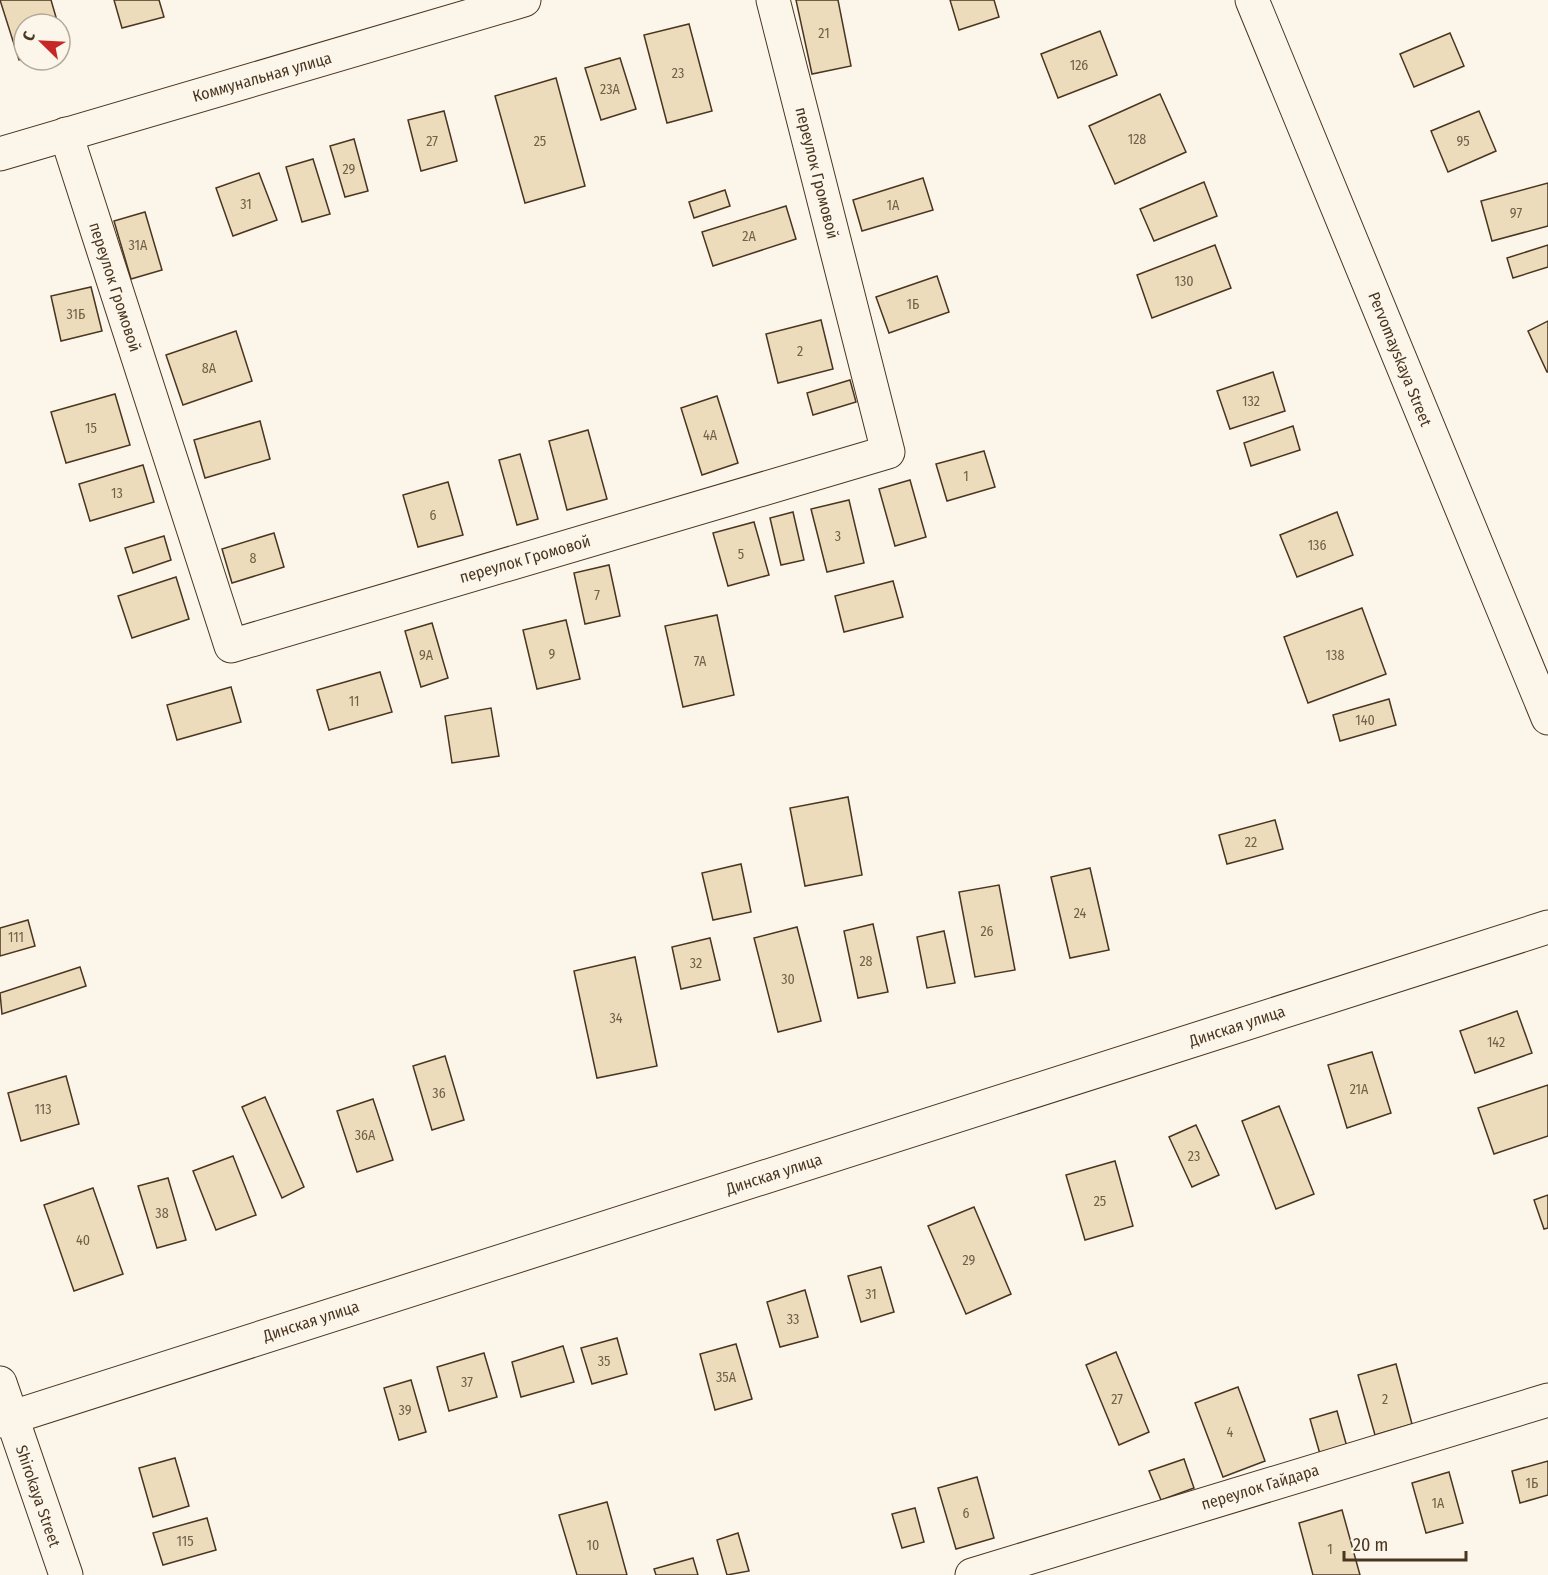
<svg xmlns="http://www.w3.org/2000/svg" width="1548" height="1575" font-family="'Fira Sans Condensed',sans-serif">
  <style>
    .building { fill: #ecdcbc; stroke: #4a3520; stroke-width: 1.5 }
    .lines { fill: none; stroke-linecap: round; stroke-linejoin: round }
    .minor-casing { stroke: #4a3520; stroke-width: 35 }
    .minor { stroke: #fbf6e9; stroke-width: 33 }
    .labels { text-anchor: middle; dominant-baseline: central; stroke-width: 4.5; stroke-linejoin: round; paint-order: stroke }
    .number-label { font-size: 14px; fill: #725f47 }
    .street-label { font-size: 16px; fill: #4a3520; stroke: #fbf6e9 }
  </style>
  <rect width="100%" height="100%" fill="#fbf6e9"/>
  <!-- building -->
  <g class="building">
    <path d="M0 0H51L58 24H24V59L19 60Z"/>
    <path d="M114 0H159L164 17 122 28Z"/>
    <path d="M796 0H838L851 66 812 74Z"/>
    <path d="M950 0H994L999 17 959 30Z"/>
    <path d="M689 24 712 111 667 123 644 35Z"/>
    <path d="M1100 31 1117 75 1058 98 1041 54Z"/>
    <path d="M1450 33 1464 66 1414 87 1400 54Z"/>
    <path d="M620 58 636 109 601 120 585 68Z"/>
    <path d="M556 78 585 186 525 203 495 96Z"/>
    <path d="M1160 94 1186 152 1115 184 1089 126Z"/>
    <path d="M444 111 457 161 421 171 408 120Z"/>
    <path d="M1479 111 1496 151 1448 172 1431 131Z"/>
    <path d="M354 139 368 191 345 197 330 146Z"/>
    <path d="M313 159 330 214 302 222 286 167Z"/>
    <path d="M259 173 277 220 233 236 216 188Z"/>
    <path d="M923 178 933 210 862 231 853 200Z"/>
    <path d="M1204 182 1217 216 1154 241 1140 209Z"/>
    <path d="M1548 183V226L1492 241 1481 201Z"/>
    <path d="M725 190 730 206 694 218 689 202Z"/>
    <path d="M786 206 796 239 713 266 702 232Z"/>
    <path d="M145 212 162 270 131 279 114 221Z"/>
    <path d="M1215 245 1231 288 1152 318 1137 275Z"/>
    <path d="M1548 245V267L1513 278 1507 258Z"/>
    <path d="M937 276 949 312 889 333 876 297Z"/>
    <path d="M91 287 102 331 61 341 51 296Z"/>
    <path d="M821 320 833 369 778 383 766 334Z"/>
    <path d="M1548 321V372H1547L1528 331Z"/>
    <path d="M236 331 252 381 183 405 166 355Z"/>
    <path d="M1273 372 1285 411 1230 429 1217 391Z"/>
    <path d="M850 380 856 402 813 415 807 393Z"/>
    <path d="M115 394 130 445 66 463 51 412Z"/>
    <path d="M717 396 738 463 702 475 681 408Z"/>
    <path d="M260 421 270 459 205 478 194 440Z"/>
    <path d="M1293 426 1300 450 1251 466 1244 443Z"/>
    <path d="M588 430 607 499 567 510 549 441Z"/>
    <path d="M984 451 995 487 947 501 936 464Z"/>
    <path d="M520 454 538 519 517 525 499 460Z"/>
    <path d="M143 465 154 502 90 521 79 484Z"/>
    <path d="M910 480 926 537 895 546 879 489Z"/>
    <path d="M448 482 463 535 418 547 403 495Z"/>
    <path d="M849 500 864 563 827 572 811 509Z"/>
    <path d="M793 512 804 560 781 565 770 518Z"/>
    <path d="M1337 512 1353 555 1297 577 1280 535Z"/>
    <path d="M754 522 769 575 728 586 713 533Z"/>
    <path d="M274 533 284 567 232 583 222 549Z"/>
    <path d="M164 536 171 560 133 573 125 548Z"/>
    <path d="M609 565 620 616 585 624 574 573Z"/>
    <path d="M176 577 189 619 132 638 118 596Z"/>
    <path d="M893 581 903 617 844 632 835 596Z"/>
    <path d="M1362 608 1386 674 1308 703 1284 637Z"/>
    <path d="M717 615 734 695 683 707 665 626Z"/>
    <path d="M566 620 580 679 537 689 523 630Z"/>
    <path d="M432 623 448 678 421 687 405 631Z"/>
    <path d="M380 672 392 712 329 730 317 690Z"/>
    <path d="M231 687 241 722 177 740 167 705Z"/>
    <path d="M1389 699 1396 725 1340 741 1333 715Z"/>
    <path d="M491 708 499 756 452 763 445 716Z"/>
    <path d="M848 797 862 875 805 886 790 808Z"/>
    <path d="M1275 820 1283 849 1227 864 1219 835Z"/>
    <path d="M741 864 751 912 713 920 702 873Z"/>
    <path d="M1090 868 1109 950 1070 958 1051 877Z"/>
    <path d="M999 885 1015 970 975 977 959 892Z"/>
    <path d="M28 920 35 946 0 956V928Z"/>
    <path d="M873 924 888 992 858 998 844 931Z"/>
    <path d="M797 927 821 1021 778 1032 754 938Z"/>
    <path d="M944 931 955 983 927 988 917 937Z"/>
    <path d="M710 938 720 980 681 989 672 947Z"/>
    <path d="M635 957 657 1066 597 1078 574 971Z"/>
    <path d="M80 967 86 986 2 1014 0 993Z"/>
    <path d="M1517 1011 1532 1053 1475 1073 1460 1031Z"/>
    <path d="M1372 1052 1391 1113 1347 1128 1328 1065Z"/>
    <path d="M445 1056 464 1120 432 1130 413 1066Z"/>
    <path d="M66 1076 79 1124 21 1141 8 1093Z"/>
    <path d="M1548 1085V1136L1494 1154 1478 1108Z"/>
    <path d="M265 1097 304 1187 282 1198 242 1107Z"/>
    <path d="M373 1099 393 1160 357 1172 337 1111Z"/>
    <path d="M1279 1106 1314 1194 1276 1209 1242 1121Z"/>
    <path d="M1196 1125 1219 1175 1192 1187 1169 1137Z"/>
    <path d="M233 1156 256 1215 216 1230 193 1171Z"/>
    <path d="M1115 1161 1133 1226 1085 1240 1066 1175Z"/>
    <path d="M168 1178 186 1240 157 1248 138 1186Z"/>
    <path d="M93 1188 123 1274 74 1291 44 1205Z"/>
    <path d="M1548 1195V1228L1544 1229 1534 1200Z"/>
    <path d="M974 1207 1011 1294 966 1314 928 1226Z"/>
    <path d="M881 1267 894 1312 861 1322 848 1276Z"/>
    <path d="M805 1290 818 1337 780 1347 767 1302Z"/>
    <path d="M617 1338 627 1374 592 1384 581 1348Z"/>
    <path d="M736 1344 752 1399 715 1410 700 1354Z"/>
    <path d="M563 1346 574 1382 521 1397 512 1362Z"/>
    <path d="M1116 1352 1149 1432 1119 1445 1086 1365Z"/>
    <path d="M484 1353 497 1397 449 1411 437 1367Z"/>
    <path d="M1396 1364 1412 1424 1375 1435 1358 1375Z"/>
    <path d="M411 1380 426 1432 399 1440 384 1388Z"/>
    <path d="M1238 1387 1265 1461 1223 1477 1195 1403Z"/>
    <path d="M1337 1411 1347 1447 1320 1454 1310 1419Z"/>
    <path d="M175 1458 189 1506 153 1517 139 1468Z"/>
    <path d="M1184 1459 1194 1488 1161 1500 1149 1471Z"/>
    <path d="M1548 1461V1495L1520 1503 1512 1471Z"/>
    <path d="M1449 1472 1463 1523 1426 1533 1412 1483Z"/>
    <path d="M977 1477 994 1538 956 1549 938 1488Z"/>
    <path d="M607 1502 627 1575H577L559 1515Z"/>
    <path d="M915 1508 924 1542 902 1548 892 1514Z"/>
    <path d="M1342 1510 1360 1575H1313L1299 1523Z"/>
    <path d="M207 1518 216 1550 163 1565 153 1533Z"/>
    <path d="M738 1533 749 1571 727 1575 717 1540Z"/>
    <path d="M693 1558 698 1575H656L654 1569Z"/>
  </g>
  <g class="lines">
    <!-- minor casing -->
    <g class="minor-casing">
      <g id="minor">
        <path d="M1252 0 1548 718"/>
        <path d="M66 134 231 646 888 452 773 0"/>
        <path d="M0 154 524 0"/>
        <path d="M0 1383 66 1575"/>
        <path d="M0 1421 1548 927"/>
        <path d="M972 1575 1548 1400"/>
      </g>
    </g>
    <!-- minor -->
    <use href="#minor" class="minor"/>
  </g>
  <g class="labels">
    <!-- number labels -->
    <g class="number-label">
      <text x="824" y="33">21</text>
      <text x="1079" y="65">126</text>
      <text x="678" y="73">23</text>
      <text x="610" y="89">23А</text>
      <text x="1137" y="139">128</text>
      <text x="432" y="141">27</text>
      <text x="540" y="141">25</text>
      <text x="1463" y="141">95</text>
      <text x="349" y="169">29</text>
      <text x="246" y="204">31</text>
      <text x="893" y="205">1А</text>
      <text x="1516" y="213">97</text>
      <text x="749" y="236">2А</text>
      <text x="138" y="245">31А</text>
      <text x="1184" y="281">130</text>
      <text x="913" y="304">1Б</text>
      <text x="76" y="314">31Б</text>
      <text x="800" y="351">2</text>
      <text x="209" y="368">8А</text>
      <text x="1251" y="401">132</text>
      <text x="91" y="428">15</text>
      <text x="710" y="435">4А</text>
      <text x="966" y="476">1</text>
      <text x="117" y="493">13</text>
      <text x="433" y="515">6</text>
      <text x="838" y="536">3</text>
      <text x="1317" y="545">136</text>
      <text x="741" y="554">5</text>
      <text x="253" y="558">8</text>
      <text x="597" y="595">7</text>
      <text x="552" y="654">9</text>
      <text x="426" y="655">9А</text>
      <text x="1335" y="655">138</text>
      <text x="700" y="661">7А</text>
      <text x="354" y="701">11</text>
      <text x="1365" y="720">140</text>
      <text x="1251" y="842">22</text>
      <text x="1080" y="913">24</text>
      <text x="987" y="931">26</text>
      <text x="16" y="937">111</text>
      <text x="866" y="961">28</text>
      <text x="696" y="963">32</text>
      <text x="788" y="979">30</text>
      <text x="616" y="1018">34</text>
      <text x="1496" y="1042">142</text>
      <text x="1359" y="1089">21А</text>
      <text x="439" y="1093">36</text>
      <text x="43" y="1109">113</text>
      <text x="365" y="1135">36А</text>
      <text x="1194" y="1156">23</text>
      <text x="1100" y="1201">25</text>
      <text x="162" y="1213">38</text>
      <text x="83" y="1240">40</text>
      <text x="969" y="1260">29</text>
      <text x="871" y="1294">31</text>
      <text x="793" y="1319">33</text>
      <text x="604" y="1361">35</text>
      <text x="726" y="1377">35А</text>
      <text x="467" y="1382">37</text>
      <text x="1117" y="1399">27</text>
      <text x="1385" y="1399">2</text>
      <text x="405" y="1410">39</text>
      <text x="1230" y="1432">4</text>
      <text x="1532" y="1483">1Б</text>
      <text x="1438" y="1503">1А</text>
      <text x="966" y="1513">6</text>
      <text x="185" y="1541">115</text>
      <text x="593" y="1545">10</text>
      <text x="1330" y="1549">1</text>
    </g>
    <!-- street labels -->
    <g class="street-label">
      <text transform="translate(262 77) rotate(-16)">Коммунальная улица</text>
      <text transform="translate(817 173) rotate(76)">переулок Громовой</text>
      <text transform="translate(115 287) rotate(72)">переулок Громовой</text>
      <text transform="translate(1400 359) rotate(68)">Pervomayskaya Street</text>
      <text transform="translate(525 559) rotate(-16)">переулок Громовой</text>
      <text transform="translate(1237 1026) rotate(-18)">Динская улица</text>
      <text transform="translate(774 1174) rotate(-18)">Динская улица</text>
      <text transform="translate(311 1321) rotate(-18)">Динская улица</text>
      <text transform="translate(1260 1487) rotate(-17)">переулок Гайдара</text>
      <text transform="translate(38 1496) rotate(71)">Shirokaya Street</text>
    </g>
  </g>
  <!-- north arrow -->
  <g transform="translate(42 42) rotate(294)"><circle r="28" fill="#fbf6e9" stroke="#b4a999" stroke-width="1.5"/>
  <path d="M0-4.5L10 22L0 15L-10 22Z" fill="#c62828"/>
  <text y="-9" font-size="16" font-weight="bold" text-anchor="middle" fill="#4a3520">С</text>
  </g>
  <!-- scale -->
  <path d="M1344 1551v9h122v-9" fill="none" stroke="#4a3520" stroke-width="3"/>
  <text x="1353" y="1551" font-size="18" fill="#4a3520" stroke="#fbf6e9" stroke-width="4.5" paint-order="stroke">20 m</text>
</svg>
